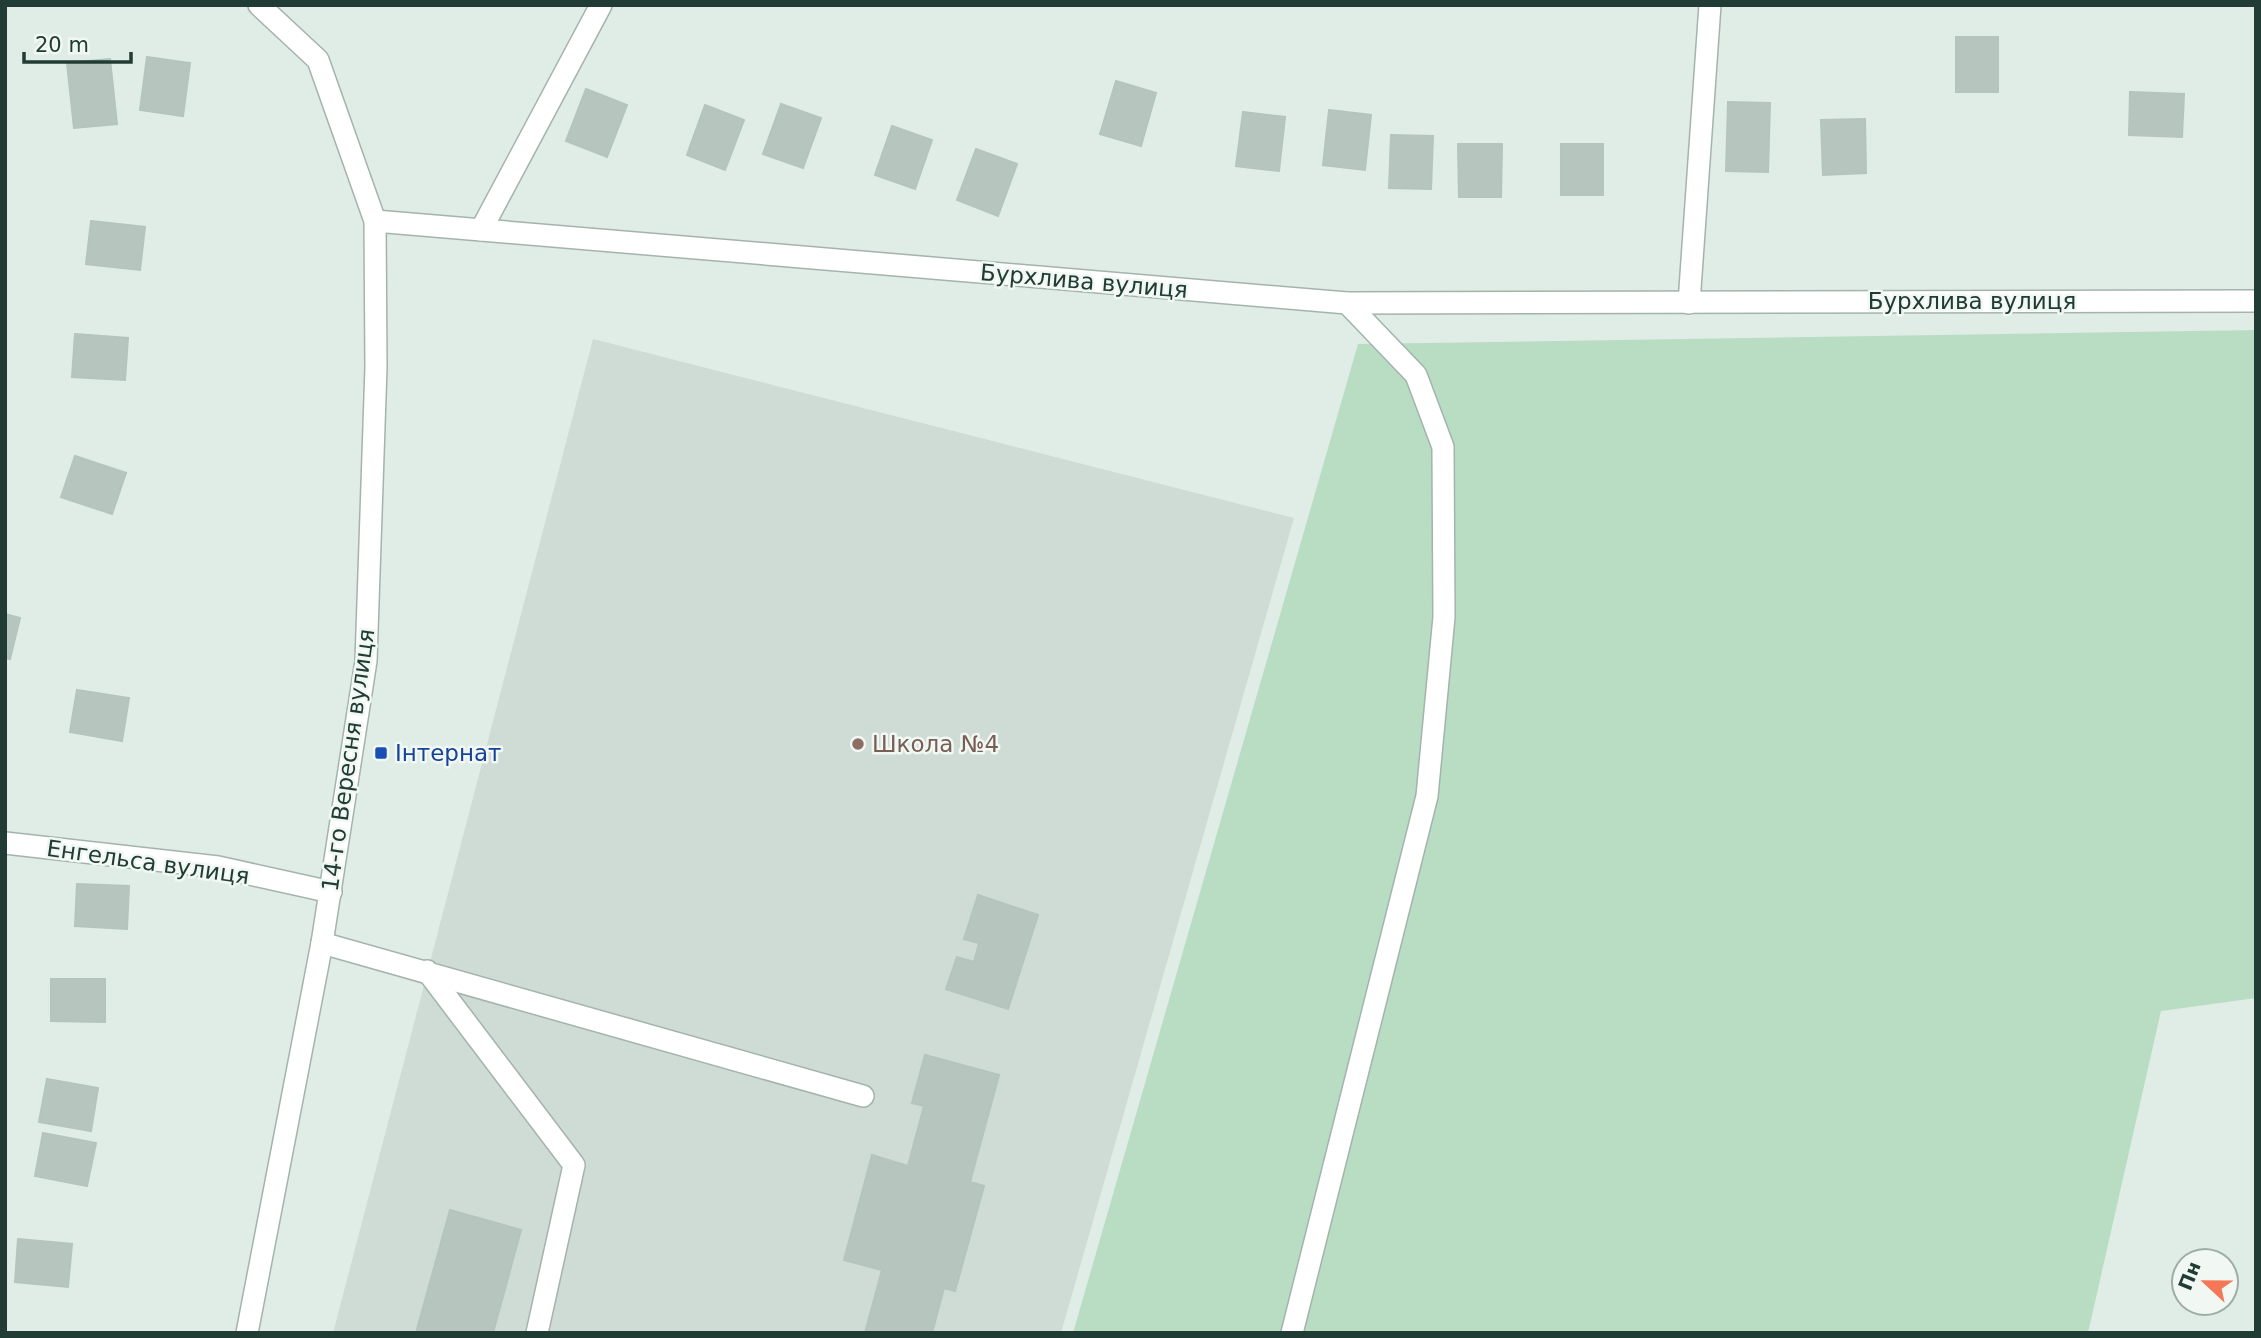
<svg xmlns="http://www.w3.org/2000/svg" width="2261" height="1338" font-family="'DejaVu Sans',sans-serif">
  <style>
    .built { fill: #cfdbd5 }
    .green { fill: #b9ddc2 }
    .building { fill: #b6c6bf; stroke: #b3c5bd; stroke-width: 2 }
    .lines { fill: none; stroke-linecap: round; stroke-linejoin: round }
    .minor-casing { stroke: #a3b4ad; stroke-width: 24 }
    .minor { stroke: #fff; stroke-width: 21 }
    .education-dot { fill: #8d6e63; stroke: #f1f8f4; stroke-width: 2.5 }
    .transit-dot { fill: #1a4fb4; stroke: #f1f8f4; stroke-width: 2.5 }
    .labels { text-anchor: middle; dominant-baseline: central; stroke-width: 5; stroke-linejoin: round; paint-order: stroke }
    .street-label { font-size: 23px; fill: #213c34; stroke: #f1f8f4 }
    .education-label { font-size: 23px; fill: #785e54; stroke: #f1f8f4; text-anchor: start }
    .transit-label { font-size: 23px; fill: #164399; stroke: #f1f8f4; text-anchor: start }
  </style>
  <rect width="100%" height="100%" fill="#e0ece6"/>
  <!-- built -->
  <path class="built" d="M593 339 1294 518 1061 1333H333Z"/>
  <!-- green -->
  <path class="green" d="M2256 330V998L2161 1011 2088 1333H1073L1358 344Z"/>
  <!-- building -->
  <g class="building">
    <rect x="1956" y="37" width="42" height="55"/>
    <path d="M147 57 190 63 183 116 140 110Z"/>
    <path d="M110 59 117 124 74 128 67 63Z"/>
    <path d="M1116 81 1156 93 1141 146 1100 134Z"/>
    <path d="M586 89 627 105 607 157 566 141Z"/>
    <path d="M2130 92 2184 94 2182 137 2129 135Z"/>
    <path d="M1728 102 1770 103 1768 172 1726 171Z"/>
    <path d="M781 104 821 118 803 168 763 154Z"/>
    <path d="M705 105 744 120 725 170 687 155Z"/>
    <path d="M1329 110 1371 115 1365 170 1323 165Z"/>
    <path d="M1243 112 1285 117 1279 171 1236 166Z"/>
    <path d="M1865 119 1866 173 1823 175 1821 120Z"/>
    <path d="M892 126 932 140 915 189 875 175Z"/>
    <path d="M1391 135 1433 136 1431 189 1389 188Z"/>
    <path d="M1458 144H1502L1501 197H1459Z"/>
    <rect x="1561" y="144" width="42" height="51"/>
    <path d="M976 149 1017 164 998 216 957 200Z"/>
    <path d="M91 221 145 227 140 270 86 264Z"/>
    <path d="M75 334 128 338 125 380 72 377Z"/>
    <path d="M75 456 126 473 112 514 61 497Z"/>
    <path d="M5 614 20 618 10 659 5 658Z"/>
    <path d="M77 690 129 698 122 741 70 732Z"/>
    <path d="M77 884 129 886 127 929 75 926Z"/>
    <path d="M978 895 1038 915 1008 1009 946 989 957 957 974 962 979 943 964 939Z"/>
    <path d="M51 979H105V1022L51 1021Z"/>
    <path d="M925 1055 999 1075 970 1182 984 1186 955 1291 944 1288 932 1333H865L882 1270 844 1260 872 1155 908 1166 924 1106 912 1103Z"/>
    <path d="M47 1079 98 1088 91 1131 39 1122Z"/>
    <path d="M43 1133 96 1143 87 1186 35 1176Z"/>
    <path d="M450 1210 521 1230 493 1333H416Z"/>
    <path d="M18 1239 72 1244 68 1287 15 1282Z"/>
  </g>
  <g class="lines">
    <!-- minor casing -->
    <g class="minor-casing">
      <g id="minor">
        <path d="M375 221 1347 303 2256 301"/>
        <path d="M481 230 601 5"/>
        <path d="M1689 303 1710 5"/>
        <path d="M5 843 218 867 331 892"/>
        <path d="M322 943 863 1096"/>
        <path d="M427 971 574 1165 537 1333"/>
        <path d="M247 1333 322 943 366 661 376 367 375 221 318 60 259 5"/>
        <path d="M1292 1333 1427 796 1444 617 1443 447 1416 375 1347 303"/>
      </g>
    </g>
    <!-- minor -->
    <use href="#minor" class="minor"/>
  </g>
  <!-- markers -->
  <circle class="education-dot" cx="858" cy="744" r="7"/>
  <rect class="transit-dot" x="374" y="746" width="14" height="14" rx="3.5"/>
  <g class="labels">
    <!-- street labels -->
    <g class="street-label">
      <text transform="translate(1084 281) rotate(5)">Бурхлива вулиця</text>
      <text x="1972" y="301">Бурхлива вулиця</text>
      <text transform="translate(348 760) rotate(-82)">14-го Вересня вулиця</text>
      <text transform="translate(148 862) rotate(8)">Енгельса вулиця</text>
    </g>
    <!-- education labels -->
    <g class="education-label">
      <text x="872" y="744">Школа №4</text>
    </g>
    <!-- transit labels -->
    <g class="transit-label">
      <text x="395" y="753">Інтернат</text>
    </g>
  </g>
  <!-- border -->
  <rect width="2261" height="1338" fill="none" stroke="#213c34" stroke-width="14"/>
  <!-- north arrow -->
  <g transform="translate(2205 1282) rotate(292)"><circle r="33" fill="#f1f8f4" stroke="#9eada7" stroke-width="2"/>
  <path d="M0-5L12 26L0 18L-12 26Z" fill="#f47856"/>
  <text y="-10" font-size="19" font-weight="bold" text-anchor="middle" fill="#213c34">Пн</text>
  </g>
  <!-- scale -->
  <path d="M24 52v10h107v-10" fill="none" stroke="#213c34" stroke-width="3.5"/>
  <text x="35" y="52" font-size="21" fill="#213c34" stroke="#f1f8f4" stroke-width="5" paint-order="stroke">20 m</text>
</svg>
